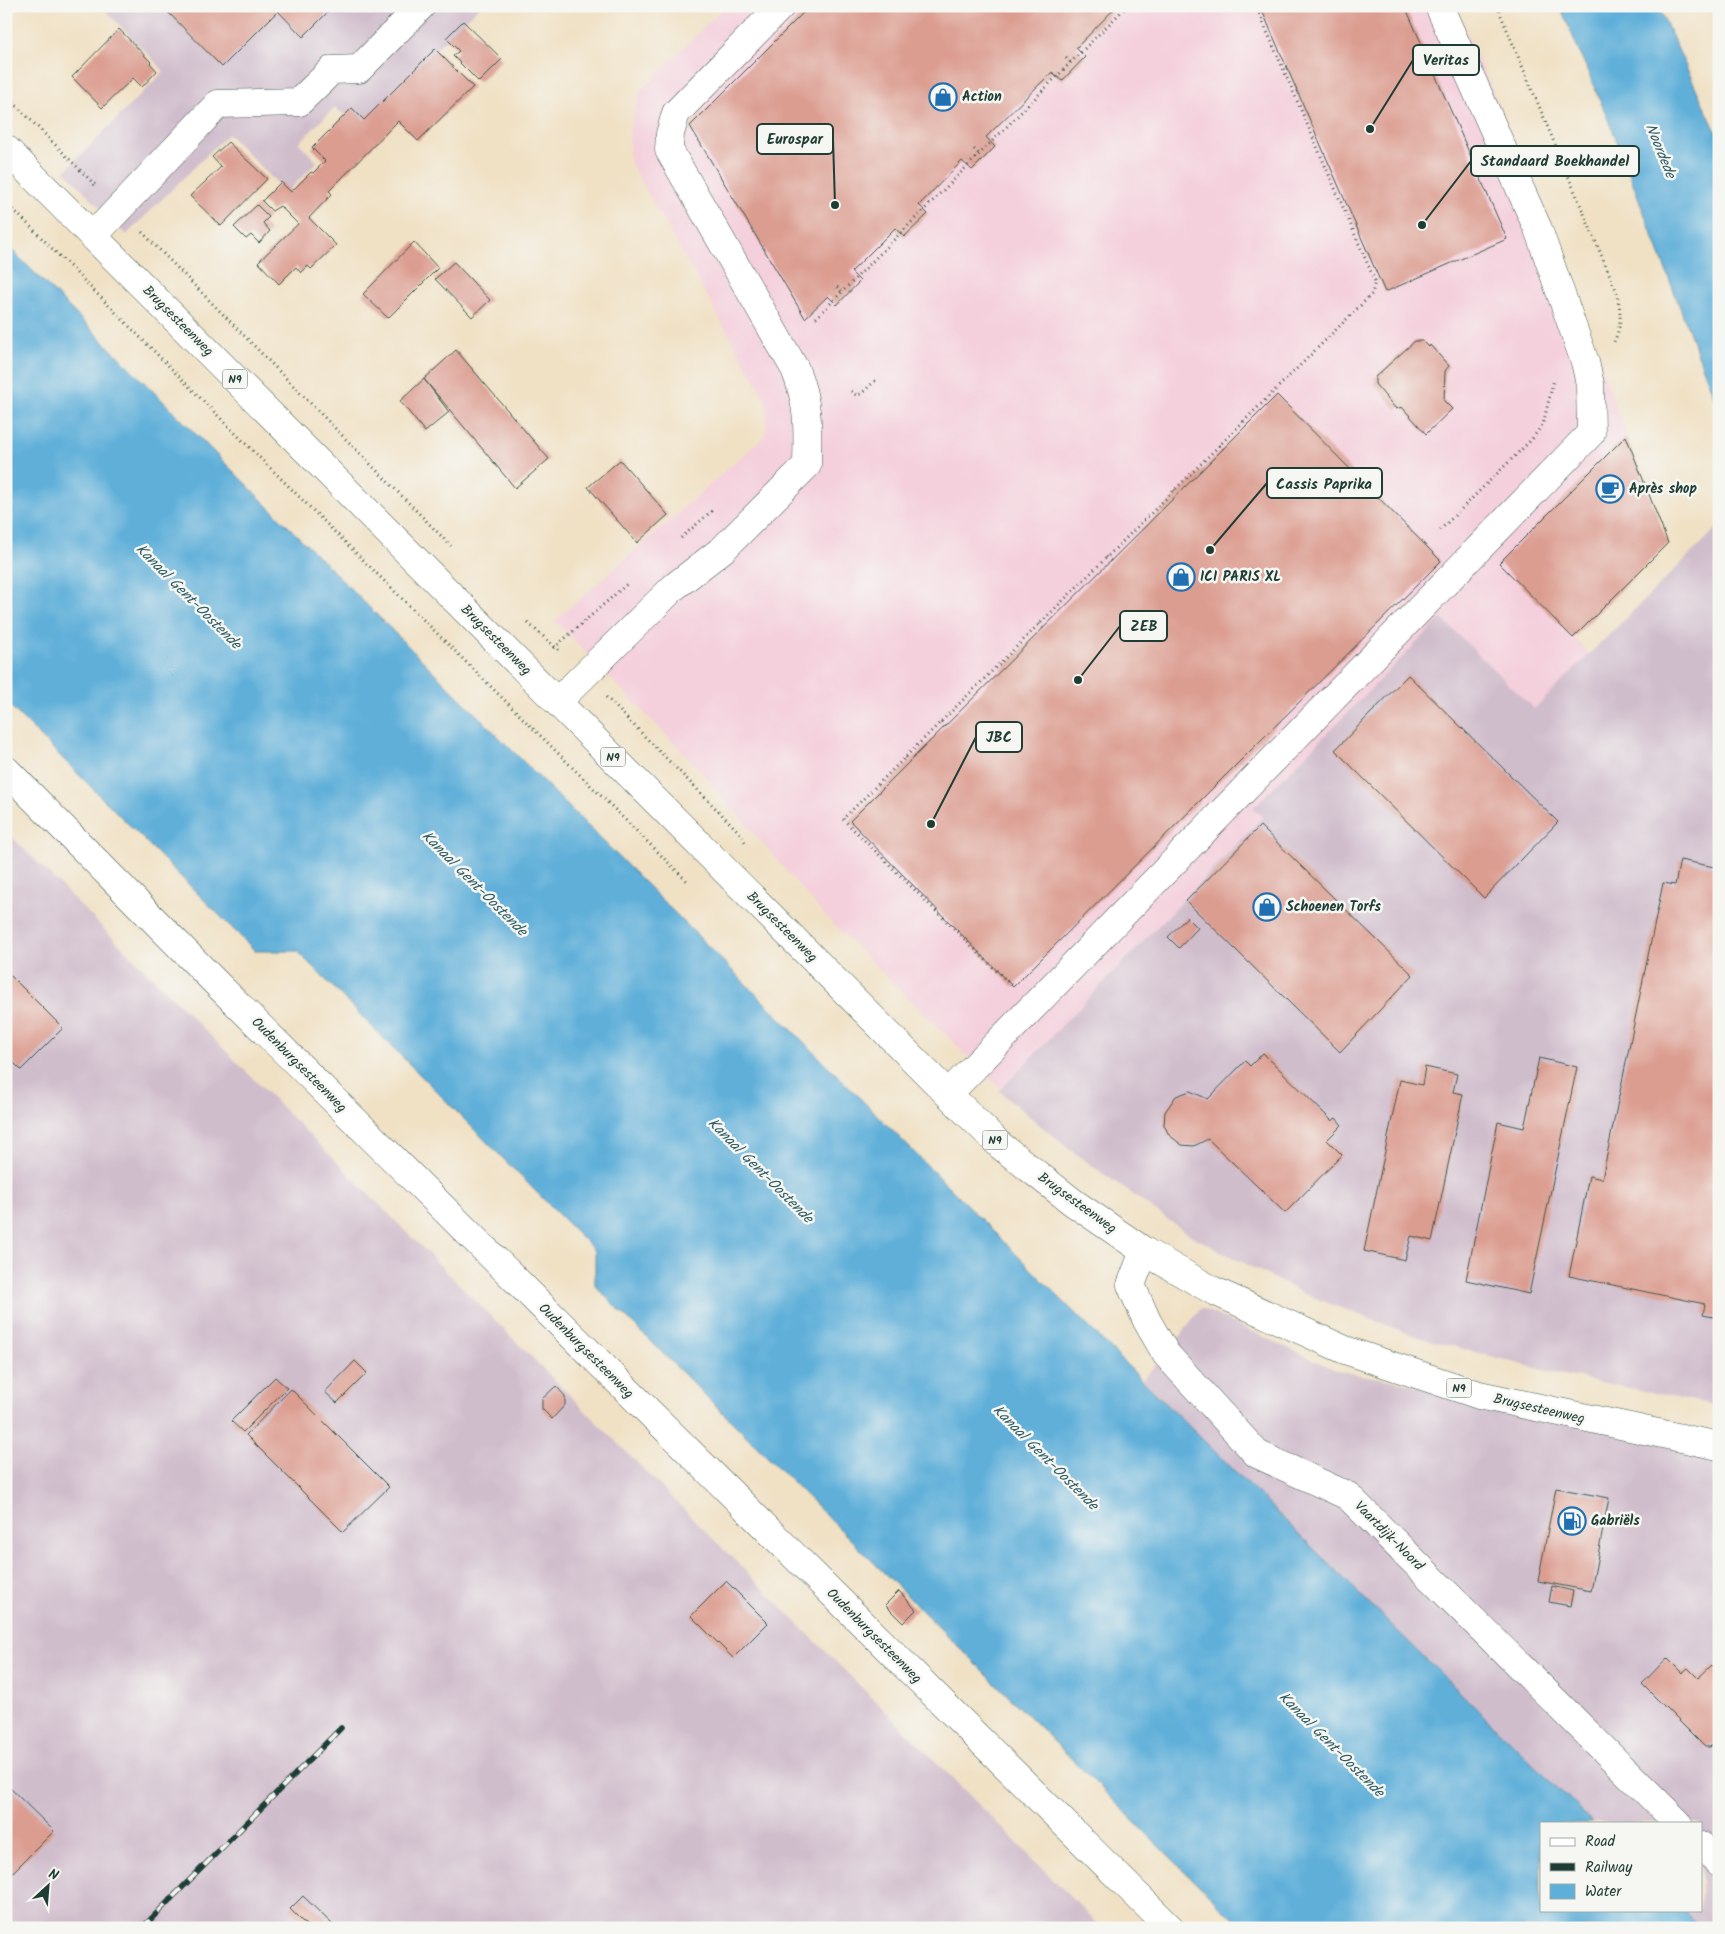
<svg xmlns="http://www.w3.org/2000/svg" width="1725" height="1934" font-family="Kalam,sans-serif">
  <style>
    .built { fill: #f4cfdc }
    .industrial { fill: #d0bdcc }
    .water { fill: #5eafd9; stroke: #3e7686 }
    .building { fill: #dc9d91 }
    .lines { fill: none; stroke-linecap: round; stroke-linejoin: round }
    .minor-casing { stroke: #3e564a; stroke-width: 29 }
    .major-casing { stroke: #3e564a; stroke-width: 29 }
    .path { stroke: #3e564a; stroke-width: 3; stroke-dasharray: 1 4; stroke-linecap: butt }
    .minor { stroke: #fff; stroke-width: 28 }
    .major { stroke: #fff; stroke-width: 28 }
    .rail-casing { stroke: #1f3d34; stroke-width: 5.5 }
    .rail { stroke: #f6f6f2; stroke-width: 4; stroke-dasharray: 11; stroke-linecap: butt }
    .labels { text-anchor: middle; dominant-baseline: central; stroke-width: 5; stroke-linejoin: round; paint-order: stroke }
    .shield { fill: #f6f6f2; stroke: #60746d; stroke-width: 1 }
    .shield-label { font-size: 12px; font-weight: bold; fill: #1f3d34 }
    .poi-label { font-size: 14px; font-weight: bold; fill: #1f3d34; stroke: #f6f6f2; text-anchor: start }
    .street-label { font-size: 14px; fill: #1f3d34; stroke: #f6f6f2 }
    .water-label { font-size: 15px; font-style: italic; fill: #325f66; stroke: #f6f6f2 }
    .leader { fill: none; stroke: #1f3d34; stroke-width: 2 }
    .callout-dot { fill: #1f3d34; stroke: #f6f6f2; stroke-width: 2 }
    .callout { fill: #f6f6f2; stroke: #1f3d34; stroke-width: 2 }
    .callout-label { font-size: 15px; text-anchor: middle; font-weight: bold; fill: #1f3d34 }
  </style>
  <rect width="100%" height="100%" fill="#f6f6f2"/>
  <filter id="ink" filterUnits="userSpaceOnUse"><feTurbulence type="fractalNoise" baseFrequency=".02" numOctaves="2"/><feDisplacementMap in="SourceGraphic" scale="10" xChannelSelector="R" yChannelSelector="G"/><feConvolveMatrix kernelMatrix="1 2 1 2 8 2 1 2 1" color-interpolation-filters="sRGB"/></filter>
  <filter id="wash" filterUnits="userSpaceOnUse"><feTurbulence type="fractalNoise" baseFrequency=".0096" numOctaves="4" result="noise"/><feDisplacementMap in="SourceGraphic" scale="20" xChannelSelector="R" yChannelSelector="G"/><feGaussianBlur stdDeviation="1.12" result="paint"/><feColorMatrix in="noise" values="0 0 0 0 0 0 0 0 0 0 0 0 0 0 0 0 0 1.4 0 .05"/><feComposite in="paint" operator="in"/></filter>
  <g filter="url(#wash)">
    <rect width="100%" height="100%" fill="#f0e1c5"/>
    <!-- built -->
    <path class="built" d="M725 6H1455L1551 225 1626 436 1668 543 1573 637 1590 654 1534 709 1441 618 1254 807 1263 817 1001 1089 825 916 697 767 555 621 765 436 767 417 766 402 759 387 629 160 630 128 640 92Z"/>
    <!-- industrial -->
    <g class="industrial">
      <path d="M105 6H480L364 120 352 108 344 115 335 107 299 143 317 162 289 190 279 185 228 134 126 235 65 171 164 71 103 8Z"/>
      <path d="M1719 526V1406L1554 1373 1418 1337 1304 1294 1188 1234 1069 1149 999 1091 1263 817 1253 808 1441 618 1534 709Z"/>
      <path d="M6 831 1102 1928H6Z"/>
      <path d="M1201 1308 1338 1371 1479 1395 1719 1446V1928H1700L1683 1910H1701V1823H1593L1142 1380 1166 1354Z"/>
    </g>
    <!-- water -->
    <g class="water">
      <path d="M1560 6H1658L1719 138V410L1613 131Z"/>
      <path d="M6 244 1142 1380 1593 1823H1541V1910H1683L1700 1928H1242L595 1286V1251L297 951H255L6 702Z"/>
    </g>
    <g id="blocks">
      <!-- building -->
      <g class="building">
        <path d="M162 6H334L303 37 278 11 222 67Z"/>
        <path d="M810 6H1117L1076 48 1085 57 1062 81 1052 72 986 137 995 147 972 170 962 161 919 205 928 214 904 237 895 228 851 272 860 281 837 305 828 296 805 318 690 126Z"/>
        <path d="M1260 6H1405L1507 239 1385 292Z"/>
        <path d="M463 21 502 59 479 82 453 56 459 51 446 38Z"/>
        <path d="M119 29 151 62 150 63 157 71 142 87 133 78 102 108 72 77Z"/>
        <path d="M435 49 473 87 418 141 398 121 329 191 332 194 309 218 336 245 311 269 308 266 301 273 296 267 279 284 258 262 298 224 280 206 272 211 262 201 281 182 291 192 311 172 313 173 325 161 312 148 352 108 364 120Z"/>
        <path d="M228 142 267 179 221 226 190 196 221 167 212 157Z"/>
        <path d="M257 205 269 217 263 223 270 231 259 243 251 235 246 239 234 227Z"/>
        <path d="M414 242 438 268 388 318 363 294Z"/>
        <path d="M454 262 490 300 472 317 435 279Z"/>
        <path d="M1415 341H1423L1429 347 1430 345 1449 366 1445 371 1444 401 1452 409 1426 434 1402 407 1396 409 1375 384V377Z"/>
        <path d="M456 350 549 459 515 488 424 379Z"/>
        <path d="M424 379 449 412 425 432 400 401Z"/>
        <path d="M1277 395 1441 561 1013 987 850 821Z"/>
        <path d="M1626 436 1668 543 1573 638 1499 563Z"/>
        <path d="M620 460 668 515 637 543 588 487Z"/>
        <path d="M1408 675 1558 822 1484 898 1335 750Z"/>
        <path d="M1260 826 1413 975 1340 1052 1186 901Z"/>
        <path d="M1680 860 1719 868V1318L1703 1315 1705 1304 1569 1276 1589 1176 1602 1179 1663 883 1675 885Z"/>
        <path d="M1187 917 1198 928 1179 948 1168 937Z"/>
        <path d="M6 971 63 1028 21 1070 6 1055Z"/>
        <path d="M1263 1053 1332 1121 1336 1118 1342 1125 1327 1140 1342 1155 1285 1213 1208 1139 1194 1146 1182 1145 1169 1135 1164 1125 1165 1112 1176 1096 1190 1091 1208 1099 1245 1061 1250 1066Z"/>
        <path d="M1539 1058 1577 1067 1529 1294 1466 1280 1498 1122 1524 1128Z"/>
        <path d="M1425 1067 1457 1074 1453 1092 1463 1094 1432 1241 1411 1236 1405 1260 1364 1251 1400 1080 1422 1085Z"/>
        <path d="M355 1361 367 1373 337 1403 325 1392Z"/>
        <path d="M275 1377 287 1388 243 1432 231 1421Z"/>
        <path d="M556 1386 565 1396V1405L552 1419 542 1409V1399Z"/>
        <path d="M291 1389 389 1487 343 1532 246 1435Z"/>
        <path d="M1556 1488 1609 1498 1591 1591 1538 1581Z"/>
        <path d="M726 1581 768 1623 733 1658 691 1616Z"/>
        <path d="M1552 1586 1573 1591 1570 1606 1549 1602Z"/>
        <path d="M899 1591 916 1610 903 1623 885 1605Z"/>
        <path d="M1667 1658 1682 1673 1688 1668 1698 1678 1712 1665 1719 1672V1738L1710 1747H1705L1642 1684Z"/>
        <path d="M6 1784 54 1831 6 1879Z"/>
        <path d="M303 1896 333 1925 330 1928H309L290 1909Z"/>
      </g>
    </g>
  </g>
  <g filter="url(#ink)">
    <use href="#blocks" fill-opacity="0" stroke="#3e564a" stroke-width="1"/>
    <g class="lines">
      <!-- minor casing -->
      <g class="minor-casing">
        <g id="minor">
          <path d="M93 236 218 104 299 102 332 70 359 69 421 6"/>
          <path d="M558 701 674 587 723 549 807 465C808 429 809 404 795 369L669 150 670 134 676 113 781 6"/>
          <path d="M6 770 216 983 1170 1928"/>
          <path d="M948 1094 1591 433 1590 384 1585 362 1538 229 1439 6"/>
          <path d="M1144 1251 1131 1285 1147 1321 1166 1354 1257 1454 1348 1496 1678 1823"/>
          <path d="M1701 1846 1719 1863"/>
        </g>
      </g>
      <!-- major casing -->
      <g class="major-casing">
        <path id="major" d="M6 149 948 1094 1001 1146 1074 1203 1144 1251 1212 1290 1345 1350 1479 1395 1719 1446"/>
      </g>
      <!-- path -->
      <g class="path">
        <path d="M1497 6 1616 290C1621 311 1623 324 1613 344"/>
        <path d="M1066 58 1071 63"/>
        <path d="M6 95 97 187"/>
        <path d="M974 149 979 154"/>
        <path d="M6 202 246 444 687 881"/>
        <path d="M142 232 451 546"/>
        <path d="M837 287 842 292"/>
        <path d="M816 318 1127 6"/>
        <path d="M851 391 856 395 861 394 877 379"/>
        <path d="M1243 421 1247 425"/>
        <path d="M1219 445 1223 449"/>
        <path d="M1174 490 1178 494"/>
        <path d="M1440 530 1532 439 1543 424 1554 379"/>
        <path d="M681 538 714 509"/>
        <path d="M1106 557 1111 561"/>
        <path d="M528 623 561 652"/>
        <path d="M1039 624 1043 628"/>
        <path d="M554 648 627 584"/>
        <path d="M606 697 739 832 745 842"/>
        <path d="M941 722 945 727"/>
        <path d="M906 757 910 761"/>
        <path d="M1011 985 843 819 1372 294 1375 281 1256 6"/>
      </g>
      <!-- minor -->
      <use href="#minor" class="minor"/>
      <!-- major -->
      <use href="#major" class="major"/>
      <!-- rail casing -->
      <g class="rail-casing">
        <path id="rail" d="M142 1928 341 1728"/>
      </g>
      <!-- rail -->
      <use href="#rail" class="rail"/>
    </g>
  </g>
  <!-- icons -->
  <defs>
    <g id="shop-ring" transform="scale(1.4375)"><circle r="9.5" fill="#f6f6f2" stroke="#1f6fb2" stroke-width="1.5"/><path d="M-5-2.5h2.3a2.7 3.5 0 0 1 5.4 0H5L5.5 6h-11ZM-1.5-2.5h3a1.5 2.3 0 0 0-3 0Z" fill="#1f6fb2"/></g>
    <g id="cafe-ring" transform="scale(1.4375)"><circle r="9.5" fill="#f6f6f2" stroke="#1f6fb2" stroke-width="1.5"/><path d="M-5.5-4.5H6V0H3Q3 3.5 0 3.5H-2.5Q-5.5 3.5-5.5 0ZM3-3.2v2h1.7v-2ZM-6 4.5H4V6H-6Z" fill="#1f6fb2"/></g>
    <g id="fuel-ring" transform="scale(1.4375)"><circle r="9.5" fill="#f6f6f2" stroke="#1f6fb2" stroke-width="1.5"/><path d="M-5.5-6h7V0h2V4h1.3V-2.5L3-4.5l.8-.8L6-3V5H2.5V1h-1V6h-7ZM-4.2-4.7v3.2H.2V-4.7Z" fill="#1f6fb2"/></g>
  </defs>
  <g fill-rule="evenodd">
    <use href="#shop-ring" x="943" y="97"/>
    <use href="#cafe-ring" x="1610" y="489"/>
    <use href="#shop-ring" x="1181" y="577"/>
    <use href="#shop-ring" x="1267" y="907"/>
    <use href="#fuel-ring" x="1572" y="1521"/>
  </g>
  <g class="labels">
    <!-- shield labels -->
    <g class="shield">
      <rect x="222.5" y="369.5" width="25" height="19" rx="4"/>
      <rect x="600.5" y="747.5" width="25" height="19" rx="4"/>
      <rect x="982.5" y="1130.5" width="25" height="19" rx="4"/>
      <rect x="1446.5" y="1378.5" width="25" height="19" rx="4"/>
    </g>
    <g class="shield-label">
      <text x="235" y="379">N9</text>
      <text x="613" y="757">N9</text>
      <text x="995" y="1140">N9</text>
      <text x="1459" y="1388">N9</text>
    </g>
    <!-- poi labels -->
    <g class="poi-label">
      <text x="962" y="97">Action</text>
      <text x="1629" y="489">Après shop</text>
      <text x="1200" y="577">ICI PARIS XL</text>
      <text x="1286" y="907">Schoenen Torfs</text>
      <text x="1591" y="1521">Gabriëls</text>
    </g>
    <!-- street labels -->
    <g class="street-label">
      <text transform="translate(178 321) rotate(45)">Brugsesteenweg</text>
      <text transform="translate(496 640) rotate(45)">Brugsesteenweg</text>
      <text transform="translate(782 927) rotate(45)">Brugsesteenweg</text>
      <text transform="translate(299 1065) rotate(45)">Oudenburgsesteenweg</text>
      <text transform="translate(1077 1203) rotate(36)">Brugsesteenweg</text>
      <text transform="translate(586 1351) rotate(45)">Oudenburgsesteenweg</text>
      <text transform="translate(1539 1409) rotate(13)">Brugsesteenweg</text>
      <text transform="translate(1389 1536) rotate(45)">Vaartdijk-Noord</text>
      <text transform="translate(874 1636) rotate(45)">Oudenburgsesteenweg</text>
    </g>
    <!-- water labels -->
    <g class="water-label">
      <text transform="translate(1660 151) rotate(68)">Noordede</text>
      <text transform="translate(188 597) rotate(45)">Kanaal Gent-Oostende</text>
      <text transform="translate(474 884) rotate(45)">Kanaal Gent-Oostende</text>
      <text transform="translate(760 1171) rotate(45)">Kanaal Gent-Oostende</text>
      <text transform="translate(1045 1458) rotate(45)">Kanaal Gent-Oostende</text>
      <text transform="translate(1331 1745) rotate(45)">Kanaal Gent-Oostende</text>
    </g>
  </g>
  <!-- callouts -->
  <path class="leader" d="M1370 129L1413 60M835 205L833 139M1422 225L1471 161M1210 550L1267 483M1078 680L1120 626M931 824L976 737"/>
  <g class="callout-dot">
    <circle cx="1370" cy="129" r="5"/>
    <circle cx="835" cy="205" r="5"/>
    <circle cx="1422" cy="225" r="5"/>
    <circle cx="1210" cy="550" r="5"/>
    <circle cx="1078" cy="680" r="5"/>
    <circle cx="931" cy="824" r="5"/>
  </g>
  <g class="callout">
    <rect x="1413" y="45" width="66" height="30" rx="5"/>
    <rect x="757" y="124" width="76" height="30" rx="5"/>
    <rect x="1471" y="146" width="168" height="30" rx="5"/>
    <rect x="1267" y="468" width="115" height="30" rx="5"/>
    <rect x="1120" y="611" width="47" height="30" rx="5"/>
    <rect x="976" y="722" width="46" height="30" rx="5"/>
  </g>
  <g class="callout-label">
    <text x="1446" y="65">Veritas</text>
    <text x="795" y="144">Eurospar</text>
    <text x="1555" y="166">Standaard Boekhandel</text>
    <text x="1324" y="489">Cassis Paprika</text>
    <text x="1144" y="631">ZEB</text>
    <text x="999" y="742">JBC</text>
  </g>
  <!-- margin -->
  <rect width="1725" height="1934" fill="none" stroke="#f6f6f2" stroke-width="25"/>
  <!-- legend -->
  <rect x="1540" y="1822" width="162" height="90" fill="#f6f6f2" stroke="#a0aca6"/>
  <rect x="1550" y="1838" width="25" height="8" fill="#ffffff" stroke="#a0aca6"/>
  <text x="1585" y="1846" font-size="15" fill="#1f3d34">Road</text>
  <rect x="1550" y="1863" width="25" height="8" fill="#1f3d34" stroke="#a0aca6"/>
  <text x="1585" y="1872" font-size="15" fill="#1f3d34">Railway</text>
  <rect x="1550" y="1884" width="25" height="15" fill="#5eafd9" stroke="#a0aca6"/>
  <text x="1585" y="1896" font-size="15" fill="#1f3d34">Water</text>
  <!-- north arrow -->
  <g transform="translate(48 1886) rotate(26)" stroke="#f6f6f2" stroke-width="4" paint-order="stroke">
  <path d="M0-4L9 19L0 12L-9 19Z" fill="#1f3d34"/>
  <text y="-8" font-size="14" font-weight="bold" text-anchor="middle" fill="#1f3d34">N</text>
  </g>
</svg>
